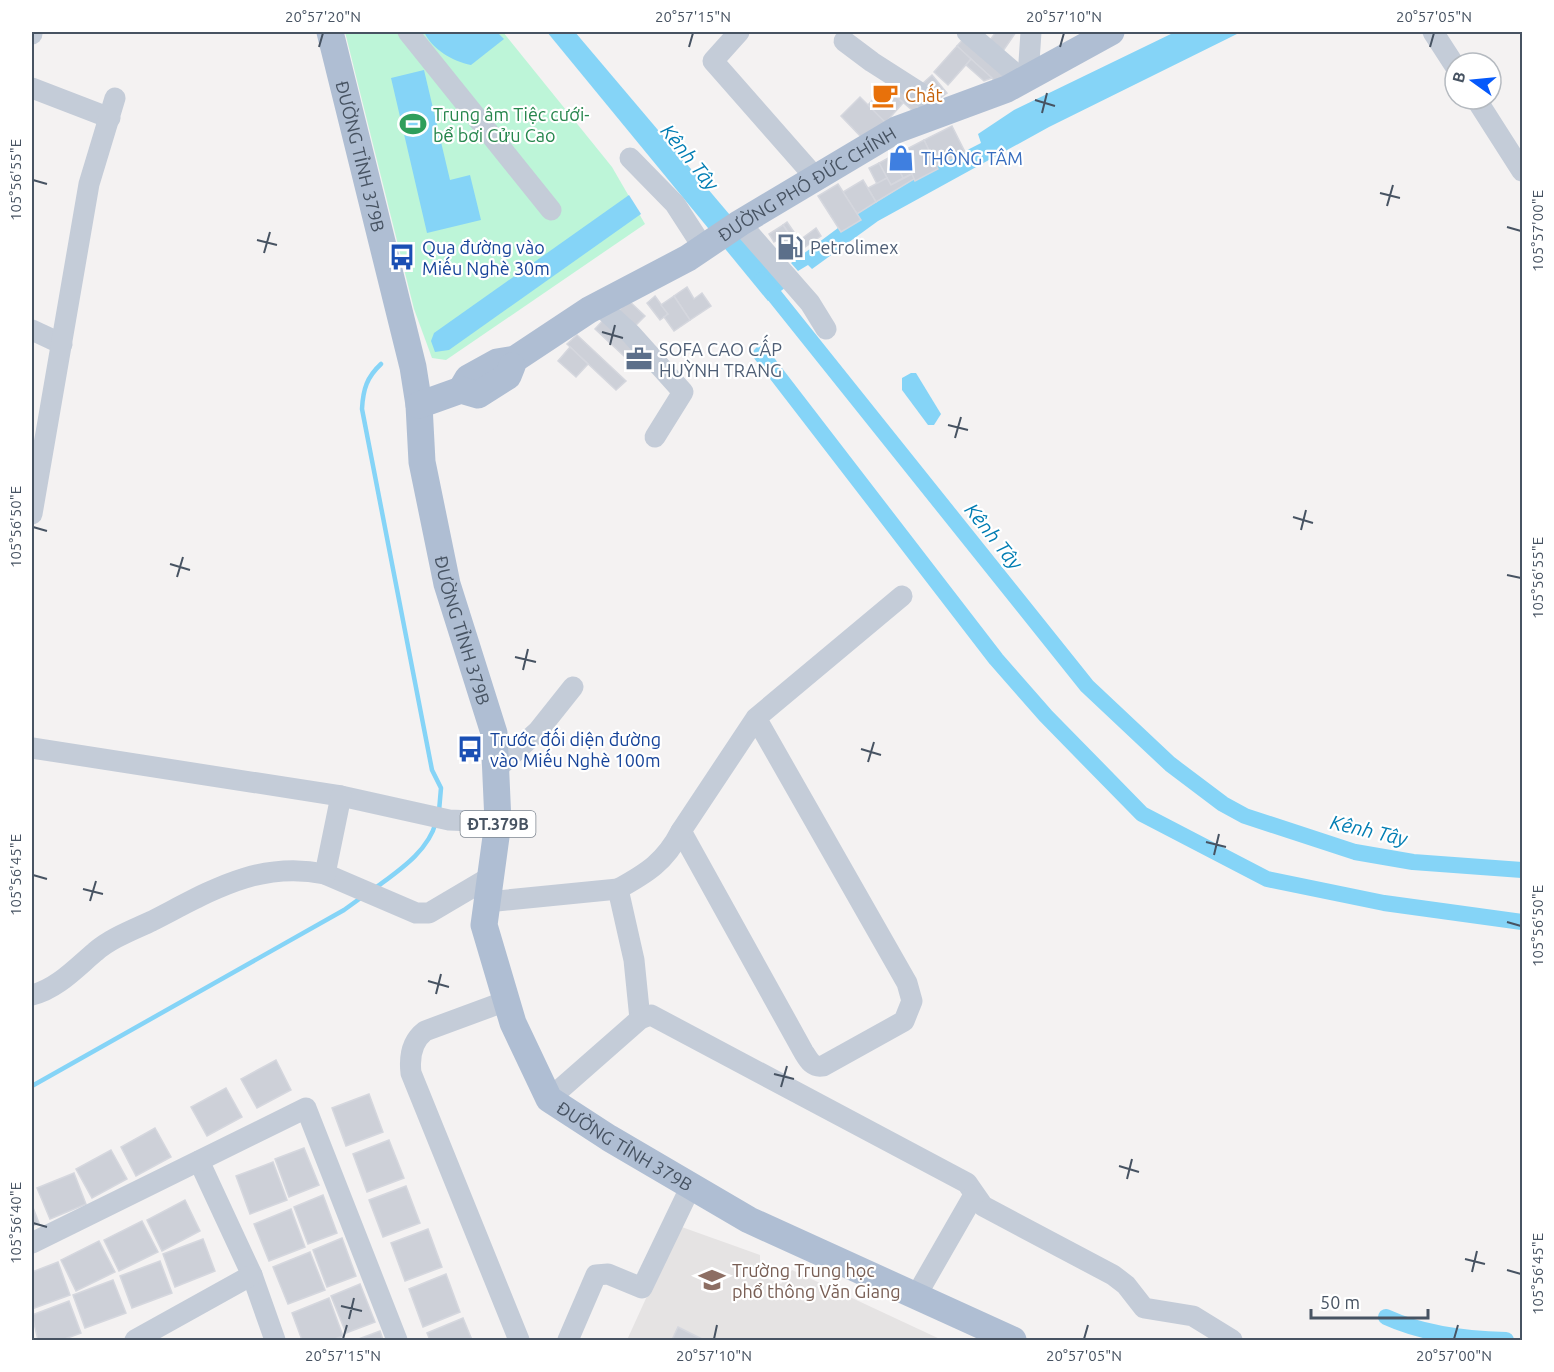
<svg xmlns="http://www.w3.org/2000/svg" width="1554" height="1372" font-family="Ubuntu,sans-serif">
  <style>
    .education { fill: #e5e3e3 }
    .green { fill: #bdf5d8 }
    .water { fill: #85d4f7 }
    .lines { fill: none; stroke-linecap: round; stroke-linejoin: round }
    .stream { stroke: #85d4f7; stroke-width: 4.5 }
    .canal { stroke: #85d4f7; stroke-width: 16 }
    .building { fill: #cdd0d8; stroke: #d5d7de; stroke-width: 1.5 }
    .minor { stroke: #c4ccd8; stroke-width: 21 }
    .major { stroke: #afbed3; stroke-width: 27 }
    .ticks { fill: none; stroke: #475362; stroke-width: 2 }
    .labels { text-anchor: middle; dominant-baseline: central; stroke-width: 4.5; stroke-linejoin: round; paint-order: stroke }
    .shield { fill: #fff; stroke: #7e8791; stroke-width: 1.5 }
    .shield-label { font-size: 16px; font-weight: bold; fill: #475362 }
    .food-label { font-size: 18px; fill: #c56008; stroke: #fff; text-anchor: start }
    .leisure-label { font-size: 18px; fill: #27864d; stroke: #fff; text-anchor: start }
    .street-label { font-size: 18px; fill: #475362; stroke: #fff }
    .shop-label { font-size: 18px; fill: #366cbe; stroke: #fff; text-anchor: start }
    .transit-label { font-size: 18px; fill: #164399; stroke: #fff; text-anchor: start }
    .service-label { font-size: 18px; fill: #4e5e75; stroke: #fff; text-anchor: start }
    .education-label { font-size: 18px; fill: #785e54; stroke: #fff; text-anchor: start }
    .water-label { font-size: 20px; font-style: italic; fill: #017db3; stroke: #fff }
    .neatline { fill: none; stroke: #475362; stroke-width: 2 }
    .ticks-label { font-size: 15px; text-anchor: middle; fill: #475362 }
  </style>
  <rect width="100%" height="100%" fill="#f4f2f2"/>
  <!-- education -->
  <path class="education" d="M679 1226 760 1255V1276L781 1284 792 1270 942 1340H627Z"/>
  <!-- green -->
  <path class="green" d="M345 32H503L612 167 645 224 446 360 432 358 414 309Z"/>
  <!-- water -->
  <g class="water">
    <path d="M424 32H497L504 39 471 65C452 61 433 50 424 32Z"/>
    <path d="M547 32H575L746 234 786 287 768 301Z"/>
    <path d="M1175 32H1241L1049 127 878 221 812 269 808 265 798 271 791 263 838 228 841 232 860 220 857 214 914 179 938 169 936 166 981 143 978 134 1014 110Z"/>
    <path d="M424 70 450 180 470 175 481 220 427 233 391 78Z"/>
    <path d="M629 195 641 214 449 350 435 352 431 341 434 333Z"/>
    <path d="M911 373H916L941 414 934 425H928L902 390V378Z"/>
  </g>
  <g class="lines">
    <!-- stream -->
    <g class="stream">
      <path d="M381 364C367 377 363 389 362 409L432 770 441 788 439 811"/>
      <path d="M374 889C398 871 428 852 436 822"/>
      <path d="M32 1086 344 910 362 897"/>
    </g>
    <!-- canal -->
    <g class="canal">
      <path d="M762 280 1087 686 1170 764 1223 804 1245 816 1355 852 1413 862 1522 870"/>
      <path d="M761 354 996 659 1046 716 1142 814 1267 879 1384 903 1522 922"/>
      <path d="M1386 1317C1423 1334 1465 1339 1506 1340"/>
    </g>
  </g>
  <!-- building -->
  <g class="building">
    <path d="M996 32H1016L1001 54 987 44Z"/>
    <path d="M967 35 1010 74 995 81 957 46Z"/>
    <path d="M957 46 971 59 948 85 934 72Z"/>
    <path d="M971 59 992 78 984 81 966 65Z"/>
    <path d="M932 75 947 93 936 101 922 84Z"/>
    <path d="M896 77 923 101 914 112 887 88Z"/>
    <path d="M885 86 903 103 885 123 868 105Z"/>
    <path d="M860 97 890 127 866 142 841 116Z"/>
    <path d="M952 126 965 152 936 166 924 140Z"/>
    <path d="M924 140 938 169 915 181 901 152Z"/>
    <path d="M901 152 912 174 903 178 892 156Z"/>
    <path d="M892 156 903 178 891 185 879 163Z"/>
    <path d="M879 163 887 178 877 184 869 168Z"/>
    <path d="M912 174 914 179 876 202 868 188 887 178 891 185Z"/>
    <path d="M863 180 876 202 857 214 843 192Z"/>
    <path d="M838 184 861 220 841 232 818 196Z"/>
    <path d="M787 222 794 232 790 235 783 225Z"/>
    <path d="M783 225 802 253 791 261 777 240 774 242 769 234Z"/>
    <path d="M816 228 821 236 805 247 800 240Z"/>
    <path d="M687 287 694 299 702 293 711 306 690 320 674 296Z"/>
    <path d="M655 296 668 314 660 320 647 303Z"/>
    <path d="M674 296 690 320 674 331 664 317 668 314 661 305Z"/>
    <path d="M628 300 645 316 631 330 615 315Z"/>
    <path d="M608 315 651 357 639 370 595 329Z"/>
    <path d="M577 335 626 381 616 390 567 344Z"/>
    <path d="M570 347 588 364 576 377 558 361Z"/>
    <path d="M276 1060 291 1090 257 1108 241 1079Z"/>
    <path d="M226 1088 242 1117 207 1136 191 1107Z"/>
    <path d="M369 1094 383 1132 346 1146 332 1108Z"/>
    <path d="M155 1128 171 1157 136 1176 121 1147Z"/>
    <path d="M389 1140 404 1178 367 1192 353 1154Z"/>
    <path d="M304 1148 319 1185 289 1197 275 1159Z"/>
    <path d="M111 1150 127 1179 92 1198 76 1169Z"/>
    <path d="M273 1162 287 1200 250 1214 236 1176Z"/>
    <path d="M74 1173 86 1204 50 1219 37 1188Z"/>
    <path d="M406 1186 420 1223 383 1237 369 1200Z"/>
    <path d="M323 1195 337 1233 308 1244 294 1207Z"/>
    <path d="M185 1200 200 1231 162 1251 147 1220Z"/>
    <path d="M32 1205 39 1223 32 1226Z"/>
    <path d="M291 1209 305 1247 269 1261 254 1224Z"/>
    <path d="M142 1221 158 1252 119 1271 104 1240Z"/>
    <path d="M428 1229 442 1267 405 1281 391 1243Z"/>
    <path d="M342 1238 356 1276 327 1287 313 1250Z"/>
    <path d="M203 1239 215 1271 175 1287 163 1254Z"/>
    <path d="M99 1241 115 1272 76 1291 61 1260Z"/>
    <path d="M310 1252 325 1290 288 1304 273 1267Z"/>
    <path d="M160 1261 172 1293 132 1308 120 1276Z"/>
    <path d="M58 1262 70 1295 32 1309V1272Z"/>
    <path d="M446 1274 460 1312 423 1327 409 1289Z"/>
    <path d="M113 1280 126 1313 85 1328 73 1295Z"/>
    <path d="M360 1284 375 1322 346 1333 331 1296Z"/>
    <path d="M329 1298 343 1336 332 1340H302L292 1313Z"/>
    <path d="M69 1301 81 1333 62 1340H38L32 1315Z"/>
    <path d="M463 1318 472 1340H430L427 1333Z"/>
    <path d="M678 1327 704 1340H672Z"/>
    <path d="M380 1331 383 1340H356Z"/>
  </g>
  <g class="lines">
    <!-- minor -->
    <g class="minor">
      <path d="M408 32 551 210"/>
      <path d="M739 32 713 61 815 177"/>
      <path d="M967 32 1023 80"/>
      <path d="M1433 32 1455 66"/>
      <path d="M32 34V32"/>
      <path d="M844 41 872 62 922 94 937 115"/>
      <path d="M1028 77 1031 32"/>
      <path d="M32 88 110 118"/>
      <path d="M1476 99 1522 171"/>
      <path d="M630 158 675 204 697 238"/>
      <path d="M740 223 810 303 826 329"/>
      <path d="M600 306 631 334 683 392 655 437"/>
      <path d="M32 330 62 344"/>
      <path d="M32 514 89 184 115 98"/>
      <path d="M756 718 907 983 912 1001 904 1021 823 1066C812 1068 808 1059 803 1051L681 831 756 718 902 596"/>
      <path d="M32 748 341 796 449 820 498 822"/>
      <path d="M495 770 538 731 573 687"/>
      <path d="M325 874 416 913H429L490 877"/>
      <path d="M487 902 618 889"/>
      <path d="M32 995C57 989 77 967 95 952 111 938 133 930 152 921 209 892 258 860 325 874L341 796"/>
      <path d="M506 1001 425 1031C412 1041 409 1056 411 1073L519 1340"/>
      <path d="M640 1019 634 960 618 889C647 873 665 862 681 831"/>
      <path d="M549 1099 640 1019 651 1015 967 1183 983 1206 1113 1275 1126 1285 1144 1308 1193 1316 1232 1340"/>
      <path d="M199 1161 252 1275 275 1340"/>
      <path d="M32 1243 306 1108 397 1340"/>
      <path d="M916 1296 974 1195"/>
      <path d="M135 1340 252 1275"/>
      <path d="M568 1340 596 1275 608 1274 642 1288 691 1186"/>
    </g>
    <!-- major -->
    <g class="major">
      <path id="s1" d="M330 32 413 367 419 405 422 462 447 584 494 733 498 822 484 925 513 1023 549 1099 609 1138 749 1220 1013 1340"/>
      <path id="s2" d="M461 390 468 378 497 362 515 359 589 310 688 258 740 223 896 130 1007 89 1111 32"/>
      <path d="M419 405 461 390 478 395 508 376 512 366"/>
    </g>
  </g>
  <!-- ticks -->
  <path class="ticks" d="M319 47 323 33M689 47 693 33M1060 47 1064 33M1430 47 1434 33M1035 100 1055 106M1042 113 1047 93M33 180 47 184M1380 193 1400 198M1387 206 1393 185M1507 227 1521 231M257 240 277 245M264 253 270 232M602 332 623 338M610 345 615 325M948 425 968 430M955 438 961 417M1293 517 1313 523M33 527 47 531M1301 530 1306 510M170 564 190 570M1507 575 1521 578M177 577 183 557M515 657 536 662M523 670 528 649M861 749 881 755M868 762 874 742M1206 842 1226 847M1214 855 1219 834M33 875 47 879M83 889 103 894M90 901 96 881M1507 922 1521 926M428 981 449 987M436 994 441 974M774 1074 794 1079M781 1087 787 1066M1119 1166 1139 1172M1127 1179 1132 1159M33 1223 47 1227M1465 1259 1485 1264M1507 1270 1521 1274M1472 1272 1477 1251M341 1306 362 1311M349 1319 354 1298M343 1339 347 1325M714 1339 717 1325M1084 1339 1088 1325M1454 1339 1458 1325"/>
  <!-- icons -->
  <defs>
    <g id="cafe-bare" transform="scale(2.07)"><path d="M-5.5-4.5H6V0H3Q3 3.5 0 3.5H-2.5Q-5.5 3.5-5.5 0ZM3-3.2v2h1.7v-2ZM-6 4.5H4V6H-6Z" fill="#e8710a" stroke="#fff" stroke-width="2.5" paint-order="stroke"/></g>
    <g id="stadium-bare" transform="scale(2.07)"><path d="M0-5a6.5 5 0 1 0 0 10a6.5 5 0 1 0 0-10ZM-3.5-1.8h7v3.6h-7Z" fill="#2e9e5b" stroke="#fff" stroke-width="2.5" paint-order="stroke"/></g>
    <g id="shop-bare" transform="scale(2.07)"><path d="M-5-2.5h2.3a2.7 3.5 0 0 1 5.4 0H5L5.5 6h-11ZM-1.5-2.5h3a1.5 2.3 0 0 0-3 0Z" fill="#3f7fe0" stroke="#fff" stroke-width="2.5" paint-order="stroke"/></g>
    <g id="fuel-bare" transform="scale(2.07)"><path d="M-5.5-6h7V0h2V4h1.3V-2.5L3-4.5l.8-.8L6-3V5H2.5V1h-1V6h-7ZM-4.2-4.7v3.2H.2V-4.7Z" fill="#5c6f8a" stroke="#fff" stroke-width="2.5" paint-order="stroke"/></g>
    <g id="bus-bare" transform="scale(2.07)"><path d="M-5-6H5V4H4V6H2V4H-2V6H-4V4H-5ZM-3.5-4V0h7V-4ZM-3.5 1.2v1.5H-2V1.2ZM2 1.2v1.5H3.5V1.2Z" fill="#1a4fb4" stroke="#fff" stroke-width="2.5" paint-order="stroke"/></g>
    <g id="office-bare" transform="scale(2.07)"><path d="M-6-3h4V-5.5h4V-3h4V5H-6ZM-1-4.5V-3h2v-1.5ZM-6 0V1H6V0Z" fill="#5c6f8a" stroke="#fff" stroke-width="2.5" paint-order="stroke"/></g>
    <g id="school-bare" transform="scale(2.07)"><path d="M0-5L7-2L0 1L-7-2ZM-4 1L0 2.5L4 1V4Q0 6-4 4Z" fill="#8d6e63" stroke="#fff" stroke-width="2.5" paint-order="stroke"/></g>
  </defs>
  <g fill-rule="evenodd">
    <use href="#cafe-bare" x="885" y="95"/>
    <use href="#stadium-bare" x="413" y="124"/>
    <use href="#shop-bare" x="901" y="158"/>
    <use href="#fuel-bare" x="790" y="247"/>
    <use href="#bus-bare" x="402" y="257"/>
    <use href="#office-bare" x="639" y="359"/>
    <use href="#bus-bare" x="470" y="749"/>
    <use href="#school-bare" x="712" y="1280"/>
  </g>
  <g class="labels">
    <!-- shield labels -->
    <rect class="shield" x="460.5" y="811" width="75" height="26" rx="4.5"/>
    <g class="shield-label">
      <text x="498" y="824">ĐT.379B</text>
    </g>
    <!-- food labels -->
    <g class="food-label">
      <text x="905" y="95">Chất</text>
    </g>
    <!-- leisure labels -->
    <g class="leisure-label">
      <text x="433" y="114">Trung âm Tiệc cưới-<tspan x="433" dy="21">bể bơi Cửu Cao</tspan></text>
    </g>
    <!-- street labels -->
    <g class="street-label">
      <text stroke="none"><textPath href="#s1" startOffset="128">ĐƯỜNG TỈNH 379B</textPath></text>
      <text stroke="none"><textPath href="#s2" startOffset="406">ĐƯỜNG PHÓ ĐỨC CHÍNH</textPath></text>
      <text stroke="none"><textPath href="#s1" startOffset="614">ĐƯỜNG TỈNH 379B</textPath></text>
      <text stroke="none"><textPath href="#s1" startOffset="1190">ĐƯỜNG TỈNH 379B</textPath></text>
    </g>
    <!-- shop labels -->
    <g class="shop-label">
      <text x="921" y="158">THÔNG TÂM</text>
    </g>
    <!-- transit labels -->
    <g class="transit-label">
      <text x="422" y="247">Qua đường vào<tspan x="422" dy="21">Miếu Nghè 30m</tspan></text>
      <text x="490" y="739">Trước đối diện đường<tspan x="490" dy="21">vào Miếu Nghè 100m</tspan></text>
    </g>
    <!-- service labels -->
    <g class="service-label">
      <text x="810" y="247">Petrolimex</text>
      <text x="659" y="349">SOFA CAO CẤP<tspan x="659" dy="21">HUỲNH TRANG</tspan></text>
    </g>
    <!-- education labels -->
    <g class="education-label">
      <text x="732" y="1270">Trường Trung học<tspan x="732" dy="21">phổ thông Văn Giang</tspan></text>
    </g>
    <!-- water labels -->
    <g class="water-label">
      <text transform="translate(690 157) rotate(51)">Kênh Tây</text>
      <text transform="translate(994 536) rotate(51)">Kênh Tây</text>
      <text transform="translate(1369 830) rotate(13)">Kênh Tây</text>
    </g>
  </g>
  <!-- border -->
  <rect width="1554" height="1372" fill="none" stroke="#ffffff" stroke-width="66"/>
  <!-- north arrow -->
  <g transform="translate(1473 81) rotate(285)"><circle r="28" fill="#ffffff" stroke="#b5bac0" stroke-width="1.5"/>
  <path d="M0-4.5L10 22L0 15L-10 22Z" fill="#0559fb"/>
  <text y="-9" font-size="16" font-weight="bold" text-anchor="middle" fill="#475362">B</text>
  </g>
  <!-- scale -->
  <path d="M1311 1309v9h117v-9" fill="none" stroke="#475362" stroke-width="3"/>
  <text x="1320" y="1309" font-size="18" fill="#475362" stroke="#ffffff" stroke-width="4.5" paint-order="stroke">50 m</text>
  <rect x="33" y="33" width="1488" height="1306" class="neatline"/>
  <g class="ticks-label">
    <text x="323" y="22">20°57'20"N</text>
    <text x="693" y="22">20°57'15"N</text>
    <text x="1064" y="22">20°57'10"N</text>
    <text x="1434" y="22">20°57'05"N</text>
    <text transform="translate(16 180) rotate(-90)" y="5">105°56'55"E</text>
    <text transform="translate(1538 231) rotate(-90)" y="5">105°57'00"E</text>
    <text transform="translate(16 527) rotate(-90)" y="5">105°56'50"E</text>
    <text transform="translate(1538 578) rotate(-90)" y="5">105°56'55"E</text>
    <text transform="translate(16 875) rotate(-90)" y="5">105°56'45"E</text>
    <text transform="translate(1538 926) rotate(-90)" y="5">105°56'50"E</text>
    <text transform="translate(16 1223) rotate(-90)" y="5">105°56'40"E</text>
    <text transform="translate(1538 1274) rotate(-90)" y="5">105°56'45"E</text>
    <text x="343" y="1361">20°57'15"N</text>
    <text x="714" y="1361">20°57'10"N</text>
    <text x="1084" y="1361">20°57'05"N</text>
    <text x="1454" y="1361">20°57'00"N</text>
  </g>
</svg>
